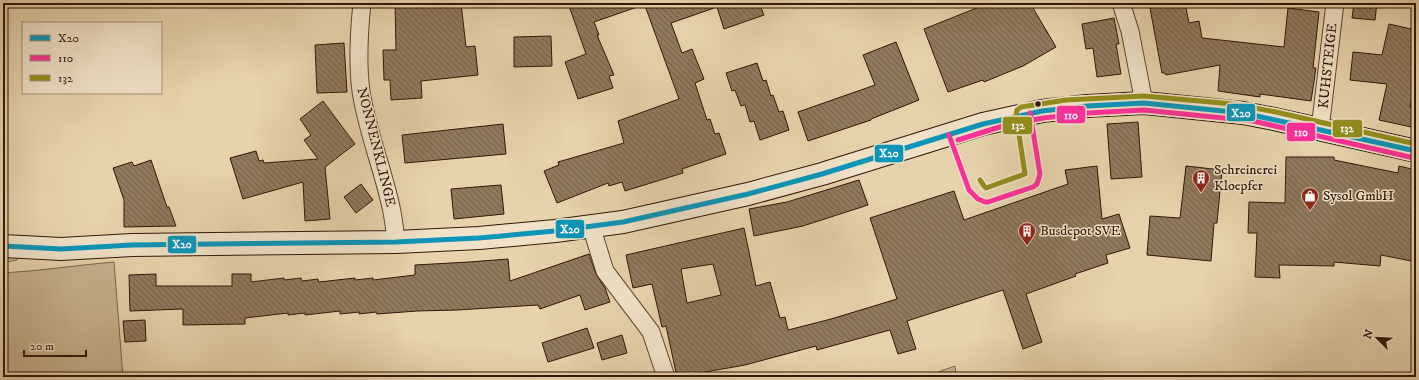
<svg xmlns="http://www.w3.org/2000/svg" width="1419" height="380" font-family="'IM FELL DW Pica',serif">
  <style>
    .grass { fill: #c7b38f; stroke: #7c654c }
    .park { fill: url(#park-tufts); stroke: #7c654c }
    .building { fill: url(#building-back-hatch); stroke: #301708; fill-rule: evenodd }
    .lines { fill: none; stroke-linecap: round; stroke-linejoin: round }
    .minor-casing { stroke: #5e4631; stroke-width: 19 }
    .secondary-casing { stroke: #301708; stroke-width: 24 }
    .minor { stroke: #efe2c8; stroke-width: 17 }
    .secondary { stroke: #efe2c8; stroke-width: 22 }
    .bus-1-casing { stroke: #efe2c8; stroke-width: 8 }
    .bus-2-casing { stroke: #efe2c8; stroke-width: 8 }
    .bus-3-casing { stroke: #efe2c8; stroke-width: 8 }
    .bus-1 { stroke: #0c95b8; stroke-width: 5 }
    .bus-2 { stroke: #fb3199; stroke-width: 5 }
    .bus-3 { stroke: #928d1d; stroke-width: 5 }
    .bus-dot { fill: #301708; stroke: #efe2c8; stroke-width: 1.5 }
    .labels { text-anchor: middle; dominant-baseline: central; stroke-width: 3; stroke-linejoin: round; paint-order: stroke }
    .street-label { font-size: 14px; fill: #301708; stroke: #efe2c8 }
    .poi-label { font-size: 14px; fill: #301708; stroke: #efe2c8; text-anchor: start }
    .line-badge { stroke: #efe2c8; stroke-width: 1.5 }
    .badge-label { font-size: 11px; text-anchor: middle; font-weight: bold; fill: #fff }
  </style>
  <defs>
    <pattern id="park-tufts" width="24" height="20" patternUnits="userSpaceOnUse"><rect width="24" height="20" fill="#c7b38f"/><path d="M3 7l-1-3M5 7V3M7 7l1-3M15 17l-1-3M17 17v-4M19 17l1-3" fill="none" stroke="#ab997a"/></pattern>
    <pattern id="building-back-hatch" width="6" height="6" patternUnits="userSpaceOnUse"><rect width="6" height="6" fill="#8f795d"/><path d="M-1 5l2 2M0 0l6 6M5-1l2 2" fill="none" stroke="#75624b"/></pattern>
  </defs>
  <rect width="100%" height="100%" fill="#e6d3ab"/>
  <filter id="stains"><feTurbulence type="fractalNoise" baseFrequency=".005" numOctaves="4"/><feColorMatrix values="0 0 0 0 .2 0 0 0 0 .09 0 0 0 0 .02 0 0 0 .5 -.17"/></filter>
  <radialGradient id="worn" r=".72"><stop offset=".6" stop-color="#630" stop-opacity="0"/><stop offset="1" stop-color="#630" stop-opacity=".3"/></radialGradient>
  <!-- grass -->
  <g class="grass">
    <path d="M16 257 18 258 17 260 3 263V258Z"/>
    <path d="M114 262 123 377H3V273C40 271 77 265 114 262Z"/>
  </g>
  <!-- park -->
  <path class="park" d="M955 366 956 377H924Z"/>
  <!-- building -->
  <g class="building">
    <path d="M395 3H461L466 47 475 46 478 75 421 81 422 98 391 100 390 80H384L383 50H396Z"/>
    <path d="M568 3H642L643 5 594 22 599 35H597L614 75 609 76 613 88 578 99 565 62 586 54Z"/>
    <path d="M644 3H759L764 15 724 29 717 7 671 23 682 53 692 49 704 79 695 83 707 120 710 119 715 134 719 133 726 154 682 169 683 173 625 191 622 182 609 186 608 183 557 203 544 171 559 165 558 162 624 143 618 121 679 99Z"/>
    <path d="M989 3H1030L1056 47 1023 66 984 82 983 80 948 92 924 29Z"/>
    <path d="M1176 3H1185L1189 23 1199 21 1202 38 1284 47 1288 8 1319 12 1313 68H1316L1311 101 1260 94V97L1218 91 1220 65 1166 75 1165 73H1162L1150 8Z"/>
    <path d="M1354 3H1377L1375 20 1352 18Z"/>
    <path d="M1114 18 1119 44H1116L1121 74 1097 77 1093 48 1086 49 1082 24Z"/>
    <path d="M1389 24 1416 30V79L1410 107 1416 108V128L1379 120 1387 84 1350 80 1353 52 1382 55Z"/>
    <path d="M551 36 552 66 514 67V37Z"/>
    <path d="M896 42 919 100 871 119V120L808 141 798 112 875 85 863 55Z"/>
    <path d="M344 43 347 92 317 93 315 45Z"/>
    <path d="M757 63 763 81 766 80 771 96 773 95 779 112 783 111 789 130 760 140 754 121 750 122 745 105 741 106 735 90 732 91 726 73Z"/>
    <path d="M323 101 355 144 325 167 330 219 305 221 303 182 243 199 230 158 256 151 259 161 263 160 264 163 318 159 304 140 311 135 300 119Z"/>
    <path d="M1138 122 1142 177 1111 179 1107 124Z"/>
    <path d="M503 124 506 154 405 163 402 135Z"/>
    <path d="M1286 157H1334V160L1398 173 1399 166 1416 170V262L1381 255 1380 266 1334 262V266L1279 265 1280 278 1255 277 1257 233H1248L1249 202 1285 203Z"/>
    <path d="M151 160 167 207H169L176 226 124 227V200L113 168 132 162 134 166Z"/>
    <path d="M1097 166 1102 219 1119 214 1130 248 1106 255 1108 263 1075 274 1076 276 1026 294 1042 342 1023 349 1003 290 907 321 916 349 898 354 890 330 817 350 816 346 745 365 677 377 666 326 662 327 652 284 633 288 626 255 744 228 756 286 770 282 780 318 785 317 788 330 831 319 897 299 870 218 954 191 964 220 1068 184 1065 170ZM713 264 721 295 687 303 681 269Z"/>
    <path d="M1186 166 1222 170 1217 223H1214L1211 261 1147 255 1150 216 1180 218Z"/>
    <path d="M859 180 868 205 803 226 754 236 749 209 787 202Z"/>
    <path d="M361 184 373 200 356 213 344 197Z"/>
    <path d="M501 185 504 214 454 219 451 189Z"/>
    <path d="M589 254 596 274 605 288 610 302 585 310 580 295 540 309 538 305 457 310 417 311 377 314 376 312 359 314V312L340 314V311L305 315V313L288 315V313L245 318V324L183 325V309L130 311 129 275 156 274V286H232V274H251V282L284 278V280L301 278 302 281 318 279 319 282 355 278V280L373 278V280L415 275V265L469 262 508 259 510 281Z"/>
    <path d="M145 320 146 341 125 342 123 321Z"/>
    <path d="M587 328 594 348 548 362 542 343Z"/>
    <path d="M622 335 627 353 602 360 597 343Z"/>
  </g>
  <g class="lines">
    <!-- minor casing -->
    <g class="minor-casing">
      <g id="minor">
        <path d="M362 3C359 32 357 62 361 91 367 132 384 171 392 212 394 222 395 232 396 242"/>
        <path d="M1121 3 1130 31 1144 103"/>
        <path d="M1320 129 1335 3"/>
        <path d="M591 226 605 271 651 332 666 377"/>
      </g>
    </g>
    <!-- secondary casing -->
    <g class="secondary-casing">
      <path id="secondary" d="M3 246 61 249 132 245 396 242 479 238 555 231 623 222 748 194 822 174 983 124 1042 111 1087 106 1144 103 1243 113 1274 119 1416 151"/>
    </g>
    <!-- minor -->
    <use href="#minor" class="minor"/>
    <!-- secondary -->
    <use href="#secondary" class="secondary"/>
    <!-- bus-1 casing -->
    <g class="bus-1-casing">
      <path id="bus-1" d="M3 246 61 249 132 245 396 242 479 238 555 231 623 222 748 194 822 174 983 124 1042 111 1087 106 1144 103 1243 113 1416 151"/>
    </g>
    <!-- bus-2 casing -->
    <g class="bus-2-casing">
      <g id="bus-2">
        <path d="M949 135 969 190 978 199 985 202H988L1033 187 1037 184 1040 174 1030 113"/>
        <path d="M958 140 1003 126 1043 118 1088 113 1144 110 1253 121 1414 158"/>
      </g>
    </g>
    <!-- bus-3 casing -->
    <g class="bus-3-casing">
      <path id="bus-3" d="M980 180 984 186 986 188 1025 174 1016 115 1017 110 1021 107 1066 100 1144 96 1233 104 1276 112 1416 144"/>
    </g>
    <!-- bus-1 -->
    <use href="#bus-1" class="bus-1"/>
    <!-- bus-2 -->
    <use href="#bus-2" class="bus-2"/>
    <!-- bus-3 -->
    <use href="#bus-3" class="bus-3"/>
  </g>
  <!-- icons -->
  <defs>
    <g id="building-pin" transform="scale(0.9)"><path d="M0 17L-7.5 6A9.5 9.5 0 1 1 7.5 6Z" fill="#8f2418" stroke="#efe2c8"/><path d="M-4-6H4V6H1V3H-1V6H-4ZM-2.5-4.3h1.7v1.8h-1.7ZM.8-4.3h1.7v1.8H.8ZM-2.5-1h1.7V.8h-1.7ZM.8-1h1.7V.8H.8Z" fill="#fff"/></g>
    <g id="shop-pin" transform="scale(0.9)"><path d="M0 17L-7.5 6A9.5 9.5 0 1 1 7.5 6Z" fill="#8f2418" stroke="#efe2c8"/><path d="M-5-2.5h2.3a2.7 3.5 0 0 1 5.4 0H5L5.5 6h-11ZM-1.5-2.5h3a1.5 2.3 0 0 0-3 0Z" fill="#fff"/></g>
  </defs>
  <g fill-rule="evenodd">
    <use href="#building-pin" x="1201" y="178"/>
    <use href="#shop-pin" x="1310" y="196"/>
    <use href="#building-pin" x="1027" y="231"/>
  </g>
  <!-- markers -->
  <circle class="bus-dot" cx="1038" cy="104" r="3.5"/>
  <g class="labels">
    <!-- street labels -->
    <g class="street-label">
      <text transform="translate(1328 66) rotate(-84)">KUHSTEIGE</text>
      <text transform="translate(376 147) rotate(76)">NONNENKLINGE</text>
    </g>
    <!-- poi labels -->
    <g class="poi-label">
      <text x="1214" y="170">Schreinerei<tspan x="1214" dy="16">Kloepfer</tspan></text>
      <text x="1323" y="196">Sysol GmbH</text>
      <text x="1040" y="231">Busdepot SVE</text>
    </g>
  </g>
  <g class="line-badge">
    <rect x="1226" y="103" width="30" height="19" rx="4" fill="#0c95b8"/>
    <rect x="1056" y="105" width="30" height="19" rx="4" fill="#fb3199"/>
    <rect x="1002" y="116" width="31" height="19" rx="4" fill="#928d1d"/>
    <rect x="1332" y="119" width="31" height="19" rx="4" fill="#928d1d"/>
    <rect x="1286" y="122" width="30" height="20" rx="4" fill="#fb3199"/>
    <rect x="874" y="144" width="30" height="19" rx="4" fill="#0c95b8"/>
    <rect x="555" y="219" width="30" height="20" rx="4" fill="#0c95b8"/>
    <rect x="167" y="235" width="30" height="19" rx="4" fill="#0c95b8"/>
  </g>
  <g class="badge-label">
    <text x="1241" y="117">X20</text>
    <text x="1071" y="119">110</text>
    <text x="1018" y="129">132</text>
    <text x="1347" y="132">132</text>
    <text x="1301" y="136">110</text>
    <text x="889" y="157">X20</text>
    <text x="570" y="233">X20</text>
    <text x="182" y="248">X20</text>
  </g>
  <!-- margin -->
  <rect width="1419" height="380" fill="none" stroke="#e6d3ab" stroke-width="16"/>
  <rect x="4" y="4" width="1411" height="372" fill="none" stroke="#301708" stroke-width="2"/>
  <rect x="8" y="8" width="1403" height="364" fill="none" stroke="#301708"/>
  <!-- legend -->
  <rect x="22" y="22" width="140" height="72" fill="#efe2c8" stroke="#a3917b"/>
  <rect x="30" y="35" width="20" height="6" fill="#0c95b8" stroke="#a3917b"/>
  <text x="58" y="42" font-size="12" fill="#301708">X20</text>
  <rect x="30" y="55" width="20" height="6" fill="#fb3199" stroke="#a3917b"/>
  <text x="58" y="62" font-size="12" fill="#301708">110</text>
  <rect x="30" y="75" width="20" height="6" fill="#928d1d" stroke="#a3917b"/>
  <text x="58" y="82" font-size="12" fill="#301708">132</text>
  <!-- north arrow -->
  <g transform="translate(1377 338) rotate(294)" stroke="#efe2c8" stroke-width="3" paint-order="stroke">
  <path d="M0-3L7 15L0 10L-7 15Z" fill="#301708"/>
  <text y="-6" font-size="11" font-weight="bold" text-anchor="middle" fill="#301708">N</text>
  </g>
  <!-- scale -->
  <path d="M24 350v6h62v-6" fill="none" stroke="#301708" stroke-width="2"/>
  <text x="30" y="350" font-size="12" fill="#301708" stroke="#efe2c8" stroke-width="3" paint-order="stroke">20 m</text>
  <rect width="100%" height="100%" filter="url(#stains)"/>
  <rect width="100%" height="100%" fill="url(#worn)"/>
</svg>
